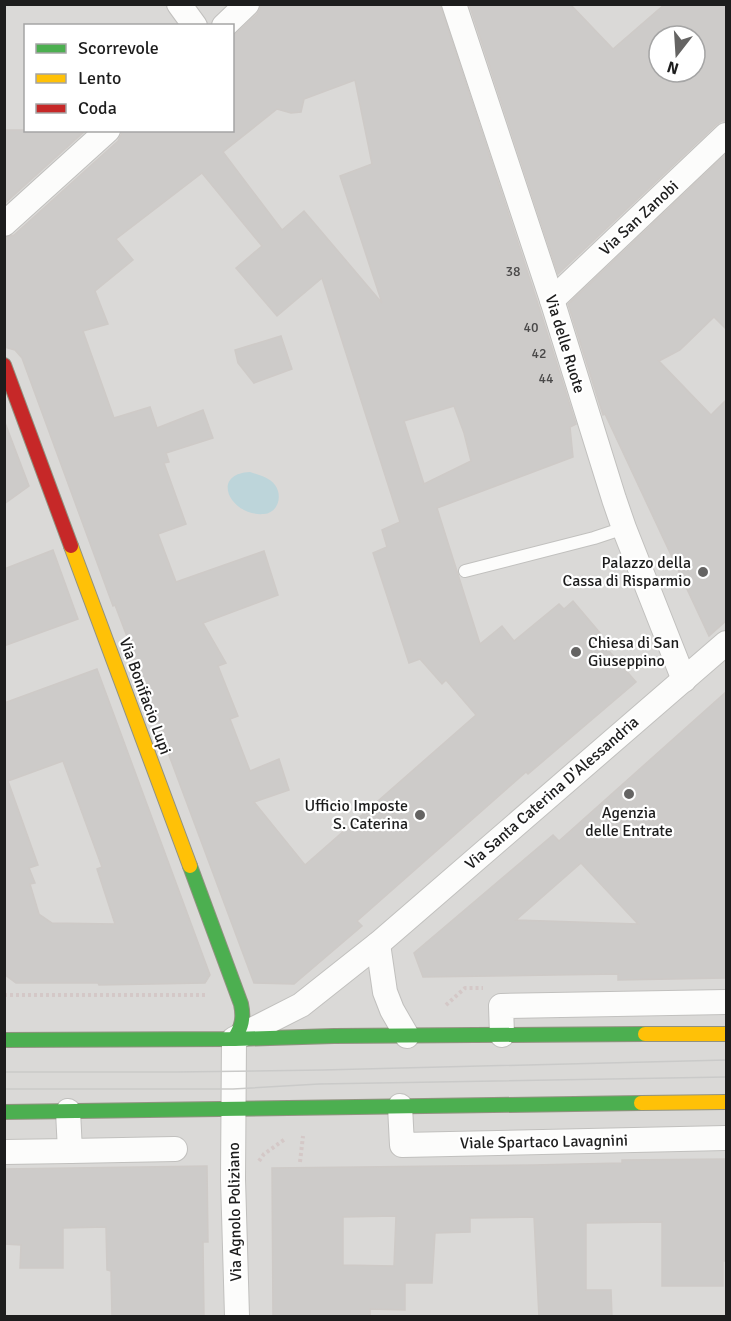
<svg xmlns="http://www.w3.org/2000/svg" width="731" height="1321" font-family="Signika,sans-serif">
  <style>
    .residential { fill: #dad9d7; fill-rule: evenodd }
    .water { fill: #bdd5da }
    .building { fill: #cdcbc9; stroke: #cecac7; stroke-width: 1.5; fill-rule: evenodd }
    .lines { fill: none; stroke-linecap: round; stroke-linejoin: round }
    .lane-casing { stroke: #c1c0be; stroke-width: 14 }
    .street-casing { stroke: #c1c0be; stroke-width: 26 }
    .fast-casing { stroke: #919280; stroke-width: 16 }
    .slow-casing { stroke: #919280; stroke-width: 16 }
    .jam-casing { stroke: #919280; stroke-width: 16 }
    .path { stroke: #d4c8c7; stroke-width: 4; stroke-dasharray: 3 3; stroke-linecap: butt }
    .lane { stroke: #fcfcfb; stroke-width: 12 }
    .street { stroke: #fcfcfb; stroke-width: 24 }
    .fast { stroke: #4caf50; stroke-width: 14 }
    .slow { stroke: #ffc107; stroke-width: 14 }
    .jam { stroke: #c62828; stroke-width: 14 }
    .tram { stroke: #cacac9; stroke-width: 1.5 }
    .poi-dot { fill: #656463; stroke: #fff; stroke-width: 2 }
    .labels { text-anchor: middle; dominant-baseline: central; stroke-width: 4.5; stroke-linejoin: round; paint-order: stroke }
    .number-label { font-size: 14px; fill: #494848 }
    .street-label { font-size: 16px; fill: #1d1d1d; stroke: #fff }
    .poi-label { font-size: 16px; fill: #1d1d1d; stroke: #fff; text-anchor: end }
  </style>
  <rect width="100%" height="100%" fill="#ebe9e6"/>
  <!-- residential -->
  <path class="residential" d="M5 5H726V1316H5ZM26 26H232V130H26ZM659 36H695V72H659Z"/>
  <!-- water -->
  <path class="water" d="M250 472C259 475 269 477 275 485 283 496 278 513 264 514 231 517 209 474 250 472Z"/>
  <!-- building -->
  <g class="building">
    <path d="M261 4H440L538 304 576 424 570 427 573 457 437 508 480 644 502 626 514 641 559 604 564 609 573 601 600 633 596 636 636 682 528 774 526 772 357 921 362 926 294 984 254 983 132 656 134 655 115 605 113 606 22 358 15 350 4 347V238L14 235 118 141 121 135 122 130H232V37L257 14 260 9ZM355 80 372 164 340 176 382 303 304 211 282 230 223 152 277 109 291 113 301 112 304 99ZM202 173 262 246 236 268 277 316 322 278 400 522 382 530 387 547 373 553 409 663 420 659 442 684 446 680 476 715 305 865 254 802 289 790 279 759 250 771 230 719 238 716 218 666 226 663 203 623 278 595 264 551 176 582 158 534 186 524 164 463 169 462 166 453 213 438 203 410 157 428 150 407 114 418 83 331 108 324 95 291 133 260 116 239ZM454 406 464 433 471 461 424 484 404 421Z"/>
    <path d="M469 4H570L613 49 665 4H726V121H722L716 125 558 274ZM659 36H695V72H659Z"/>
    <path d="M4 130H86L4 204Z"/>
    <path d="M726 154V329L714 317 680 350 659 361 711 415 726 400V621L709 636 605 414 603 415 568 304Z"/>
    <path d="M281 336 292 369 254 383 238 363 235 350Z"/>
    <path d="M4 420 29 486 4 504Z"/>
    <path d="M53 550 78 619 4 646V569Z"/>
    <path d="M97 669 210 975 205 983 99 985 98 983H16L4 974V703ZM63 761 102 867 97 869 115 924 52 923 39 914 30 884 35 883 29 868 38 865 8 781Z"/>
    <path d="M726 692V978L618 980V974L423 977 414 953 553 835 559 841ZM581 863 638 924 516 920Z"/>
    <path d="M726 1159V1261H723V1286H662V1222L586 1223V1290H611L612 1317H539L534 1217 470 1218V1232L435 1233 432 1283H405V1310L370 1309V1317H273L272 1168 533 1165 622 1163V1160ZM396 1216 394 1266 343 1265V1217Z"/>
    <path d="M207 1166 208 1242H203L204 1317H112L111 1271 107 1270 106 1227 63 1228V1268H20L21 1245 4 1244V1169Z"/>
  </g>
  <g class="lines">
    <!-- lane casing -->
    <g class="lane-casing">
      <path id="lane" d="M465 571 594 538 624 528"/>
    </g>
    <!-- street casing -->
    <g class="street-casing">
      <g id="street">
        <path d="M179 4 195 26"/>
        <path d="M454 4 552 300 614 499 624 528 684 680"/>
        <path d="M224 26 247 4"/>
        <path d="M4 224 108 130"/>
        <path d="M552 300 726 135"/>
        <path d="M378 944 385 992 392 1010 407 1036"/>
        <path d="M502 1035 501 1006 726 1002"/>
        <path d="M400 1106 402 1145 726 1138"/>
        <path d="M70 1151 175 1149"/>
        <path d="M4 1152 70 1151 68 1111"/>
        <path d="M237 1316 233 1179 234 1039 301 1005 378 944 726 643"/>
      </g>
    </g>
    <!-- fast casing -->
    <g class="fast-casing">
      <g id="fast">
        <path d="M190 866 241 1004C244 1018 242 1027 234 1039"/>
        <path d="M4 1040 234 1039 334 1036 645 1034"/>
        <path d="M4 1112 641 1103"/>
      </g>
    </g>
    <!-- slow casing -->
    <g class="slow-casing">
      <g id="slow">
        <path d="M71 546 190 866"/>
        <path d="M645 1034H726"/>
        <path d="M641 1103 726 1102"/>
      </g>
    </g>
    <!-- jam casing -->
    <g class="jam-casing">
      <path id="jam" d="M4 365 71 546"/>
    </g>
    <!-- path -->
    <g class="path">
      <path d="M4 995H207"/>
      <path d="M446 1005 465 988H483"/>
      <path d="M259 1161 264 1154 285 1139"/>
      <path d="M300 1162 303 1136"/>
    </g>
    <!-- lane -->
    <use href="#lane" class="lane"/>
    <!-- street -->
    <use href="#street" class="street"/>
    <!-- fast -->
    <use href="#fast" class="fast"/>
    <!-- slow -->
    <use href="#slow" class="slow"/>
    <!-- jam -->
    <use href="#jam" class="jam"/>
    <!-- tram -->
    <g class="tram">
      <path d="M4 1072H176L323 1070 726 1060"/>
      <path d="M4 1089H233L319 1084 726 1077"/>
    </g>
  </g>
  <!-- markers -->
  <g class="poi-dot">
    <circle cx="703" cy="572" r="6"/>
    <circle cx="576" cy="652" r="6"/>
    <circle cx="629" cy="794" r="6"/>
    <circle cx="420" cy="815" r="6"/>
  </g>
  <g class="labels">
    <!-- number labels -->
    <g class="number-label">
      <text x="513" y="271">38</text>
      <text x="531" y="327">40</text>
      <text x="539" y="353">42</text>
      <text x="546" y="378">44</text>
    </g>
    <!-- street labels -->
    <g class="street-label">
      <text transform="translate(639 218) rotate(-43)">Via San Zanobi</text>
      <text transform="translate(565 344) rotate(73)">Via delle Ruote</text>
      <text transform="translate(145 696) rotate(70)">Via Bonifacio Lupi</text>
      <text transform="translate(552 793) rotate(-41)">Via Santa Caterina D'Alessandria</text>
      <text transform="translate(544 1142) rotate(-1)">Viale Spartaco Lavagnini</text>
      <text transform="translate(235 1212) rotate(-91)">Via Agnolo Poliziano</text>
    </g>
    <!-- poi labels -->
    <g class="poi-label">
      <text x="691" y="563">Palazzo della<tspan x="691" dy="18">Cassa di Risparmio</tspan></text>
      <text x="588" y="643" text-anchor="start">Chiesa di San<tspan x="588" dy="18">Giuseppino</tspan></text>
      <text x="408" y="806">Ufficio Imposte<tspan x="408" dy="18">S. Caterina</tspan></text>
      <text x="629" y="813" text-anchor="middle">Agenzia<tspan x="629" dy="18">delle Entrate</tspan></text>
    </g>
  </g>
  <!-- border -->
  <rect width="731" height="1321" fill="none" stroke="#1d1d1d" stroke-width="12"/>
  <!-- legend -->
  <rect x="24" y="24" width="210" height="108" fill="#ffffff" stroke="#a5a5a5" stroke-width="1.5"/>
  <rect x="36" y="44" width="30" height="9" fill="#4caf50" stroke="#a5a5a5" stroke-width="1.5"/>
  <text x="78" y="54" font-size="18" fill="#1d1d1d">Scorrevole</text>
  <rect x="36" y="74" width="30" height="9" fill="#ffc107" stroke="#a5a5a5" stroke-width="1.5"/>
  <text x="78" y="84" font-size="18" fill="#1d1d1d">Lento</text>
  <rect x="36" y="104" width="30" height="9" fill="#c62828" stroke="#a5a5a5" stroke-width="1.5"/>
  <text x="78" y="114" font-size="18" fill="#1d1d1d">Coda</text>
  <!-- north arrow -->
  <g transform="translate(677 54) rotate(197)"><circle r="28" fill="#ffffff" stroke="#a5a5a5" stroke-width="1.5"/>
  <path d="M0-4.5L10 22L0 15L-10 22Z" fill="#656463"/>
  <text y="-9" font-size="16" font-weight="bold" text-anchor="middle" fill="#1d1d1d">N</text>
  </g>
</svg>
